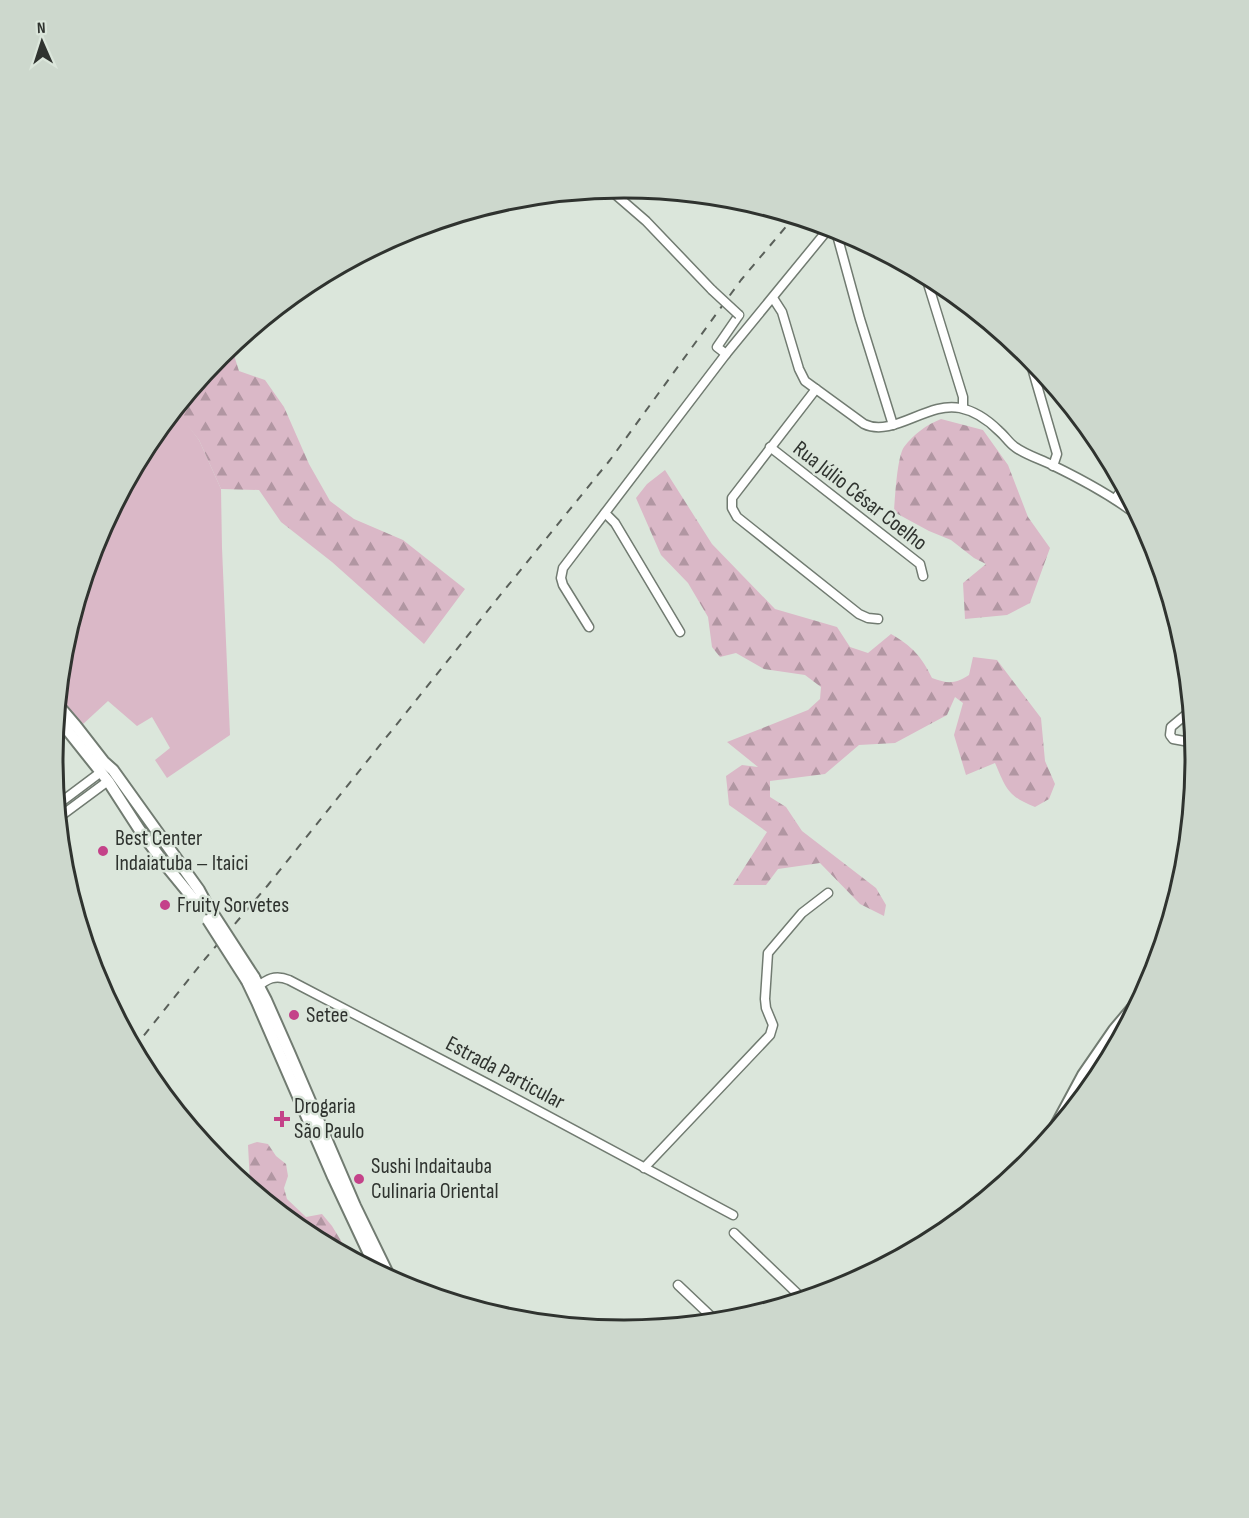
<svg xmlns="http://www.w3.org/2000/svg" width="1249" height="1518" font-family="'Sofia Sans Condensed',sans-serif">
  <style>
    .green { fill: #dab8c7 }
    .forest { fill: url(#forest-firs) }
    .lines { fill: none; stroke-linecap: round; stroke-linejoin: round }
    .minor-casing { stroke: #717b71; stroke-width: 11 }
    .major-casing { stroke: #717b71; stroke-width: 14 }
    .minor { stroke: #fff; stroke-width: 8 }
    .major { stroke: #fff; stroke-width: 10 }
    .rail { stroke: #5a605a; stroke-width: 2; stroke-dasharray: 8 8; stroke-linecap: butt }
    .minor-bridge-casing { stroke: #717b71; stroke-width: 11; stroke-linecap: butt }
    .major-bridge-casing { stroke: #717b71; stroke-width: 14; stroke-linecap: butt }
    .minor-bridge { stroke: #fff; stroke-width: 8 }
    .major-bridge { stroke: #fff; stroke-width: 10 }
    .poi-dot { fill: #c44289; stroke: #dbe6db; stroke-width: 2 }
    .labels { text-anchor: middle; dominant-baseline: central; stroke-width: 5; stroke-linejoin: round; paint-order: stroke }
    .street-label { font-size: 22px; fill: #2f332f; stroke: #dbe6db }
    .poi-label { font-size: 22px; fill: #2f332f; stroke: #dbe6db; text-anchor: start }
    .rim { fill: none; stroke: #2f332f; stroke-width: 3 }
  </style>
  <defs>
    <pattern id="forest-firs" width="22" height="20" patternUnits="userSpaceOnUse" patternTransform="scale(1.5)"><rect width="22" height="20" fill="#dab8c7"/><path d="M5 1l3.5 6h-7zM16 11l3.5 6h-7z" fill="#b196a2"/></pattern>
  </defs>
  <rect width="100%" height="100%" fill="#dbe6db"/>
  <!-- green -->
  <path class="green" d="M169 417 187 424 199 440 221 489 222 548 230 735 167 778 155 760 170 748 152 717 137 726 108 701 82 725 58 700 64 647 96 540 149 441Z"/>
  <!-- forest -->
  <g class="forest">
    <path d="M231 346 239 371 265 380 284 407 309 464 330 501 354 519 403 540 465 589 424 644 332 562 281 522 259 490 221 489 199 440 187 425 169 417 220 354Z"/>
    <path d="M941 419 983 430 1008 465 1028 517 1050 548 1030 603 1007 615 965 619 963 583 986 564 974 558 951 540 929 531 894 512C895 498 897 457 904 447 914 434 926 425 941 419Z"/>
    <path d="M665 470 712 544 775 609 837 627 850 647 868 653 891 634C912 646 922 657 932 678 948 684 955 684 969 675L973 657 997 660 1041 718 1045 761 1055 784 1049 799 1035 807C1007 796 1006 788 995 763L966 775 954 735 963 703 955 697 947 715 895 743 859 745 825 774 770 781V797L786 807 802 831 876 888 886 905 884 916 860 904 820 863 778 869 766 885H733L767 832 729 805 726 776 742 765 758 767 727 742 808 710 820 699 821 687 805 675 764 669 736 653 720 657 712 647 708 617 688 583 661 555 636 498 647 484Z"/>
    <path d="M257 1142 268 1144 276 1156 286 1164 288 1176 284 1188 287 1199 306 1217 322 1214 332 1226 346 1249 365 1266 306 1234 247 1186 250 1183 248 1145Z"/>
  </g>
  <g class="lines">
    <!-- minor casing -->
    <g class="minor-casing">
      <g id="minor">
        <path d="M609 189 646 221 712 290"/>
        <path d="M829 228 837 235 860 319 893 425"/>
        <path d="M925 274 963 397V408"/>
        <path d="M773 298 782 312 799 369 805 381 864 424C893 438 928 401 960 408 975 411 989 421 999 431 1005 436 1009 443 1015 447 1026 455 1040 459 1052 465 1083 480 1115 497 1142 519"/>
        <path d="M726 354 717 347 739 315"/>
        <path d="M1028 354 1057 454 1053 466"/>
        <path d="M816 389 732 498V508L737 517 859 614 868 618 878 619"/>
        <path d="M770 447 920 564 923 576"/>
        <path d="M1115 499 1124 487"/>
        <path d="M605 513 615 523 680 632"/>
        <path d="M589 627 563 585 561 578 563 568 726 354 830 227"/>
        <path d="M1189 712 1171 727 1170 735 1173 739 1195 743"/>
        <path d="M57 805 101 772"/>
        <path d="M58 818 108 781"/>
        <path d="M256 988C267 979 275 974 289 980L492 1086 733 1215"/>
        <path d="M644 1168 770 1035 773 1025 766 1008 765 999 768 953 802 913 828 893"/>
        <path d="M734 1233 804 1300"/>
        <path d="M678 1285 717 1322"/>
      </g>
    </g>
    <!-- major casing -->
    <g class="major-casing">
      <g id="major">
        <path d="M58 705 76 726 104 762 113 770 199 890 206 903"/>
        <path d="M57 717 108 781 139 829 164 863 200 907"/>
        <path d="M254 977 266 1000 289 1052 355 1206 391 1280"/>
        <path d="M247 981 257 1002 333 1177 378 1273"/>
        <path d="M1048 1140 1083 1075 1114 1030 1146 992"/>
      </g>
    </g>
    <!-- minor -->
    <use href="#minor" class="minor"/>
    <!-- major -->
    <use href="#major" class="major"/>
    <!-- rail -->
    <path class="rail" d="M134 1048 205 959 268 885 493 604 610 460 741 280 795 216"/>
    <!-- minor-bridge casing -->
    <g class="minor-bridge-casing">
      <path id="minor-bridge" d="M712 290 739 315"/>
    </g>
    <!-- major-bridge casing -->
    <g class="major-bridge-casing">
      <g id="major-bridge">
        <path d="M206 903 254 977"/>
        <path d="M208 920 247 981"/>
      </g>
    </g>
    <!-- minor-bridge -->
    <use href="#minor-bridge" class="minor-bridge"/>
    <!-- major-bridge -->
    <use href="#major-bridge" class="major-bridge"/>
  </g>
  <!-- markers -->
  <g class="poi-dot">
    <circle cx="103" cy="851" r="6"/>
    <circle cx="165" cy="905" r="6"/>
    <circle cx="294" cy="1015" r="6"/>
    <path d="M279 1110h6v6h6v6h-6v6h-6v-6h-6v-6h6z"/>
    <circle cx="359" cy="1179" r="6"/>
  </g>
  <g class="labels">
    <!-- street labels -->
    <g class="street-label">
      <text transform="translate(860 496) rotate(38)">Rua Júlio César Coelho</text>
      <text transform="translate(505 1073) rotate(28)">Estrada Particular</text>
    </g>
    <!-- poi labels -->
    <g class="poi-label">
      <text x="115" y="838">Best Center<tspan x="115" dy="25">Indaiatuba – Itaici</tspan></text>
      <text x="177" y="905">Fruity Sorvetes</text>
      <text x="306" y="1015">Setee</text>
      <text x="294" y="1106">Drogaria<tspan x="294" dy="25">São Paulo</tspan></text>
      <text x="371" y="1166">Sushi Indaitauba<tspan x="371" dy="25">Culinaria Oriental</tspan></text>
    </g>
  </g>
  <!-- crop -->
  <path d="M0 0H1249V1518H0ZM63 759a561 561 0 1 1 1122 0a561 561 0 1 1-1122 0Z" fill="#cdd8cd" fill-rule="evenodd"/>
  <path class="rim" d="M63 759a561 561 0 1 1 1122 0a561 561 0 1 1-1122 0Z"/>
  <!-- north arrow -->
  <g transform="translate(42 42) rotate(357)" stroke="#dbe6db" stroke-width="4.5" paint-order="stroke">
  <path d="M0-4.5L10 22L0 15L-10 22Z" fill="#2f332f"/>
  <text y="-9" font-size="16" font-weight="bold" text-anchor="middle" fill="#2f332f">N</text>
  </g>
</svg>
